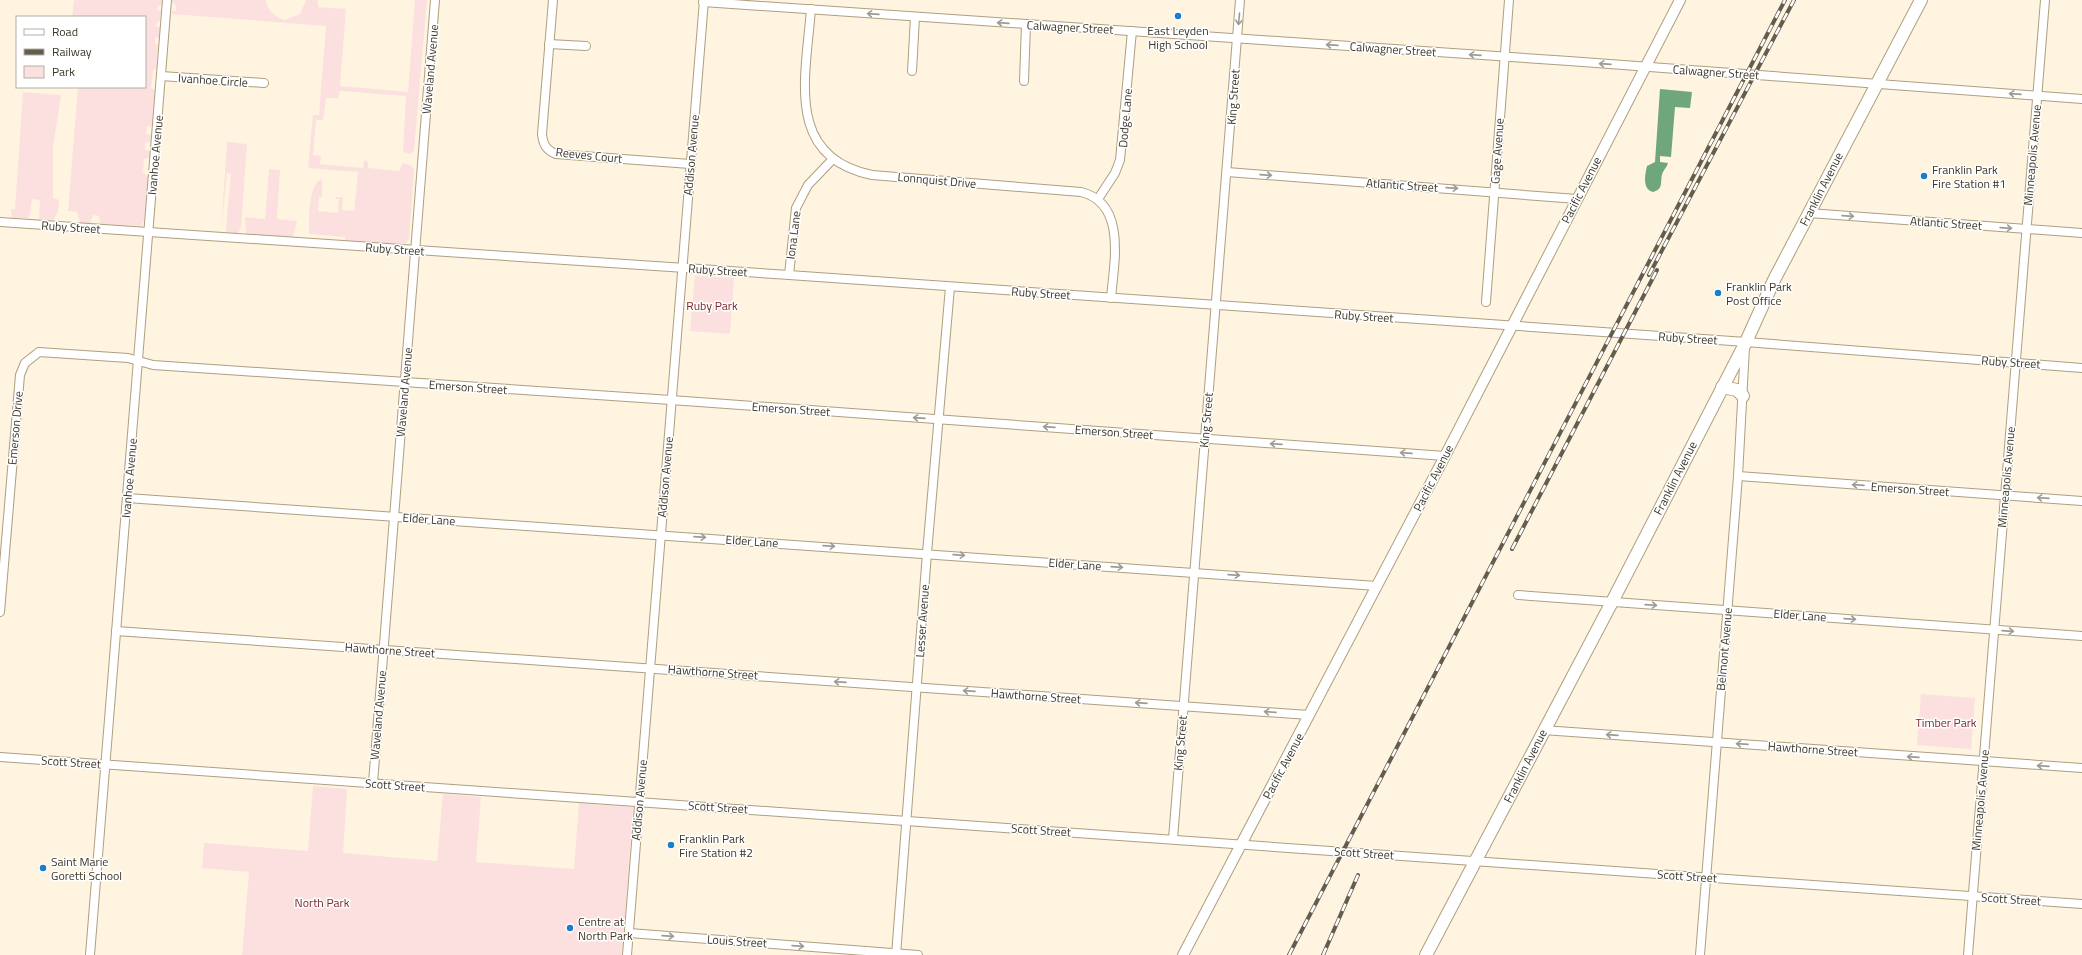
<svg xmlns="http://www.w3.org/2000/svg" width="2082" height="955" font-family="'Titillium Web',sans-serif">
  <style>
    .green { fill: #fce0df }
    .water { fill: #6fa67b }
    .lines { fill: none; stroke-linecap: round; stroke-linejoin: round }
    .minor-casing { stroke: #ae9f80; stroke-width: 10 }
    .tertiary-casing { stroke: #ae9f80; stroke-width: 12 }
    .secondary-casing { stroke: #ae9f80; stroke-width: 14 }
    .minor { stroke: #fff; stroke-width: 8 }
    .tertiary { stroke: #fff; stroke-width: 10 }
    .secondary { stroke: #fff; stroke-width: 12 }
    .rail-casing { stroke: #645d4e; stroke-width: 4 }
    .rail { stroke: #fff; stroke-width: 2.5; stroke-dasharray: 8; stroke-linecap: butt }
    .oneway { stroke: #9e9b94 }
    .poi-dot { fill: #1a7ec9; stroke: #fff; stroke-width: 1.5 }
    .labels { text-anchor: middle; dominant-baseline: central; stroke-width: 3; stroke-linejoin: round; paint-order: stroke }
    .street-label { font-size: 12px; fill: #3d3729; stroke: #fff }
    .poi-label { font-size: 12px; fill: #3d3729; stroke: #fff; text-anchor: start }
    .park-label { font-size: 12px; fill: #7b262b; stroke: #fff }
  </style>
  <rect width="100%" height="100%" fill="#fef4e0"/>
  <!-- green -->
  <g class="green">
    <path d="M74 0H162V5L158 6 157 10 161 11 160 21 157 22 156 27H160L159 37 155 38V44L158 45 156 69 153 70 151 88 155 90 152 126H147L146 134 151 135 150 142 145 143V150L150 151 149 158 144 159 143 173 148 176 144 221 141 226 100 224 99 216 93 215 90 224 80 223 77 212 68 211 78 87H145V17H72Z"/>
    <path d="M172 0H266C268 11 274 17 285 20L300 14 306 0H318V7L346 9 340 86 408 92 415 0H427L414 151 410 154 403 152 406 96 340 91 338 98H326L323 120H316L313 155 321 156 320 164 363 168 364 161 366 160 368 162V168L399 171 403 163 412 166 414 170 409 239 406 243 400 245 345 241V237L309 234C309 222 308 182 322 179V197H319L318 211 338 213 339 199H336V197H343L342 210 354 211 358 172 308 168 313 115H319L326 26 172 14V11H176V5L172 2Z"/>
    <path d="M23 92 61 95 53 147V198L59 200 58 212 53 221 39 219 40 200 32 199 30 215 28 218H12L11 209H15Z"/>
    <path d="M227 142 247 144 241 228 238 233H227L226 227 231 174 227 173 221 232Z"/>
    <path d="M269 169 280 170 277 219 297 221 293 237 246 234 245 217 265 219Z"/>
    <path d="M695 276 734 278 730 334 690 331Z"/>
    <path d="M1921 694 1975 698 1971 749 1917 745Z"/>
    <path d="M313 786 347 789 343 853 437 861 443 794 481 797 476 862 574 869 579 803 633 807 622 955H242L249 872 202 868 204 843 308 851Z"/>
  </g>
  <!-- water -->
  <path class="water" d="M1660 89 1692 92 1690 108 1675 107 1671 157 1660 156V162L1668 163C1667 167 1665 168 1663 172 1659 180 1665 189 1653 192 1642 189 1645 175 1647 166L1655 162Z"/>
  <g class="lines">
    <!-- minor casing -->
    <g class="minor-casing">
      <g id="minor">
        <path d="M553 0 542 134C543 144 546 150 556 154L690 164"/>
        <path d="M703 2 1569 61 2082 99"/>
        <path d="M811 9C806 76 784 157 872 175L1081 192C1127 203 1114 263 1111 298"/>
        <path d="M549 44 586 46"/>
        <path d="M912 71 915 17"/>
        <path d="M161 76 264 83"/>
        <path d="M1024 81 1026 24"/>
        <path d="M1227 172 1577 199"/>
        <path d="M1098 199 1115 173 1120 160 1132 31"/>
        <path d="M1809 213 2082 233"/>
        <path d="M0 222 789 275 1746 342 2082 368"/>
        <path d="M789 275 796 208 808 185 832 160"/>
        <path d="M1486 302 1509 0"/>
        <path d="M1738 476 2082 501"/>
        <path d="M127 498 1377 586"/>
        <path d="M1518 595 2082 636"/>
        <path d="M0 612 20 375 25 363 39 352 128 358 153 365 671 400 1445 456"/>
        <path d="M116 631 1309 715"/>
        <path d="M1543 730 2082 768"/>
        <path d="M0 757 2082 904"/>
        <path d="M373 783 435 0"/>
        <path d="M1173 839 1240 0"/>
        <path d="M629 933 918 955"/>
        <path d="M90 955 167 0"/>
        <path d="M627 955 704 0"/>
        <path d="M896 955 927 553 950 287"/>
        <path d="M1700 955 1738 476 1745 347"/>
        <path d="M1968 955 2045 0"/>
      </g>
    </g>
    <!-- tertiary casing -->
    <g class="tertiary-casing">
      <path id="tertiary" d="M1183 955 1445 456 1680 0"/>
    </g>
    <!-- secondary casing -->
    <g class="secondary-casing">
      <g id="secondary">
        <path d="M1722 387 1737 390 1743 396"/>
        <path d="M1426 955 1612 602 1746 342 1774 280 1921 0"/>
      </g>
    </g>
    <!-- minor -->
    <use href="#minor" class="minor"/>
    <!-- tertiary -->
    <use href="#tertiary" class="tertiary"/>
    <!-- secondary -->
    <use href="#secondary" class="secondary"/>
    <!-- rail casing -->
    <g class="rail-casing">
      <g id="rail">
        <path d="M1649 275 1794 0"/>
        <path d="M1512 549 1657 270"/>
        <path d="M1289 955 1785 0"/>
        <path d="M1323 955 1358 875"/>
      </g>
    </g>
    <!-- rail -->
    <use href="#rail" class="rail"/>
  </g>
  <!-- one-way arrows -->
  <defs><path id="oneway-shaft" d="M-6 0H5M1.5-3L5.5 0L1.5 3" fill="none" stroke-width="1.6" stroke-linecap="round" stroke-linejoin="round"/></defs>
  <g class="oneway">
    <use href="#oneway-shaft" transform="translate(873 14) rotate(-176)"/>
    <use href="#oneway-shaft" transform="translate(1239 19) rotate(95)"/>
    <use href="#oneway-shaft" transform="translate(1003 23) rotate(-176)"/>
    <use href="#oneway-shaft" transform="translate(1332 45) rotate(-176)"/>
    <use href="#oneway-shaft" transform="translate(1475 55) rotate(-176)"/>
    <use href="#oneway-shaft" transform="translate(1605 64) rotate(-176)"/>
    <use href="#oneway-shaft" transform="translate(2015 94) rotate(-176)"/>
    <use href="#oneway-shaft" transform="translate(1266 175) rotate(4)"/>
    <use href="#oneway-shaft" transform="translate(1452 188) rotate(4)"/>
    <use href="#oneway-shaft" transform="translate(1848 216) rotate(4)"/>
    <use href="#oneway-shaft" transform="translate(2006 228) rotate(4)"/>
    <use href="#oneway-shaft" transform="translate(919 418) rotate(-176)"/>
    <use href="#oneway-shaft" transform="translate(1049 427) rotate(-176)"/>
    <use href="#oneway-shaft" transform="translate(1276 444) rotate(-176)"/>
    <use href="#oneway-shaft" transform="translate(1406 453) rotate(-176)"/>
    <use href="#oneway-shaft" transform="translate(1858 485) rotate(-176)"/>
    <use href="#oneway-shaft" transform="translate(2043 498) rotate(-176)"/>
    <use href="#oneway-shaft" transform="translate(700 537) rotate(4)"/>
    <use href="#oneway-shaft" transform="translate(829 546) rotate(4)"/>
    <use href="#oneway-shaft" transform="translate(959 555) rotate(4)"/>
    <use href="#oneway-shaft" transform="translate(1117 567) rotate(4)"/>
    <use href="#oneway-shaft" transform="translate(1234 575) rotate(4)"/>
    <use href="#oneway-shaft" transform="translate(1651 605) rotate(4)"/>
    <use href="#oneway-shaft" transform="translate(1850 619) rotate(4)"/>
    <use href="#oneway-shaft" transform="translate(2008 631) rotate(4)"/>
    <use href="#oneway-shaft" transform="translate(840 682) rotate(-176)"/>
    <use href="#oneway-shaft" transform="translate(969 691) rotate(-176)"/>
    <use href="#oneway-shaft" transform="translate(1141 703) rotate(-176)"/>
    <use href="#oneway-shaft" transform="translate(1270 712) rotate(-176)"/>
    <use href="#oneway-shaft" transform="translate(1612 735) rotate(-176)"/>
    <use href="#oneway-shaft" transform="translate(1742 744) rotate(-176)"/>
    <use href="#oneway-shaft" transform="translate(1913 757) rotate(-176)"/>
    <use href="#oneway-shaft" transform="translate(2043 766) rotate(-176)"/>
    <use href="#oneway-shaft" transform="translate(668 936) rotate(4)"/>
    <use href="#oneway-shaft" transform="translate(798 946) rotate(4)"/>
  </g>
  <!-- markers -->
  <g class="poi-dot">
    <circle cx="1178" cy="16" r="4"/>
    <circle cx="1924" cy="176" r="4"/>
    <circle cx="1718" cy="293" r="4"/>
    <circle cx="671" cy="845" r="4"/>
    <circle cx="43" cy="868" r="4"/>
    <circle cx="570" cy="928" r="4"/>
  </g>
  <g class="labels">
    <!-- street labels -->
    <g class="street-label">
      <text transform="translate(1070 27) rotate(3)">Calwagner Street</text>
      <text transform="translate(1393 49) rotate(4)">Calwagner Street</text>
      <text transform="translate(430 69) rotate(-85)">Waveland Avenue</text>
      <text transform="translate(1716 72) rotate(4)">Calwagner Street</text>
      <text transform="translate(213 80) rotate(4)">Ivanhoe Circle</text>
      <text transform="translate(1233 97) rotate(-86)">King Street</text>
      <text transform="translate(1125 118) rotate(-85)">Dodge Lane</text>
      <text transform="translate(1497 151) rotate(-86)">Gage Avenue</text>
      <text transform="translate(155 155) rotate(-85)">Ivanhoe Avenue</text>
      <text transform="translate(589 155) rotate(6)">Reeves Court</text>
      <text transform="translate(691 155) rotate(-85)">Addison Avenue</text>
      <text transform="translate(2032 155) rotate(-85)">Minneapolis Avenue</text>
      <text transform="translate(937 180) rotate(5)">Lonnquist Drive</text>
      <text transform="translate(1402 185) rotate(4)">Atlantic Street</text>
      <text transform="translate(1821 189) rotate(-63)">Franklin Avenue</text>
      <text transform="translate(1581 190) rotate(-63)">Pacific Avenue</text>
      <text transform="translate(1946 223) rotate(4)">Atlantic Street</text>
      <text transform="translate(71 227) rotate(4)">Ruby Street</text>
      <text transform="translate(793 235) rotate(-83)">Iona Lane</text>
      <text transform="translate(395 249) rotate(4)">Ruby Street</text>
      <text transform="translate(718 270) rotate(4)">Ruby Street</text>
      <text transform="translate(1041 293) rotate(4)">Ruby Street</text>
      <text transform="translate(1364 316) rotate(4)">Ruby Street</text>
      <text transform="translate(1688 338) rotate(4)">Ruby Street</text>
      <text transform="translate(2011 362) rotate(4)">Ruby Street</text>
      <text transform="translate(468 387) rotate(4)">Emerson Street</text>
      <text transform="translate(404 392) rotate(-85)">Waveland Avenue</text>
      <text transform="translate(791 409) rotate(4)">Emerson Street</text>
      <text transform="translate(1206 420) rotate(-85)">King Street</text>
      <text transform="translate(15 428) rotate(-85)">Emerson Drive</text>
      <text transform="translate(1114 432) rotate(4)">Emerson Street</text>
      <text transform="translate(665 477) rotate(-85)">Addison Avenue</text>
      <text transform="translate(2006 477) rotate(-85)">Minneapolis Avenue</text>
      <text transform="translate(129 478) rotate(-85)">Ivanhoe Avenue</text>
      <text transform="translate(1433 478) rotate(-63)">Pacific Avenue</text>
      <text transform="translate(1675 478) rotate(-63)">Franklin Avenue</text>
      <text transform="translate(1910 489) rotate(4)">Emerson Street</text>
      <text transform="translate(429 519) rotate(4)">Elder Lane</text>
      <text transform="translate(752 541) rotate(4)">Elder Lane</text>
      <text transform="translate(1075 564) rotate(4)">Elder Lane</text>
      <text transform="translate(1800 615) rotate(4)">Elder Lane</text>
      <text transform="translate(922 621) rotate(-86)">Lesser Avenue</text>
      <text transform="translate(1724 649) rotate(-85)">Belmont Avenue</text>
      <text transform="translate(390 650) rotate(4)">Hawthorne Street</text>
      <text transform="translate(713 672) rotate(4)">Hawthorne Street</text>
      <text transform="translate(1036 696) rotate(4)">Hawthorne Street</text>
      <text transform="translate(378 715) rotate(-85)">Waveland Avenue</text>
      <text transform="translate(1180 743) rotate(-85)">King Street</text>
      <text transform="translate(1813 749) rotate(4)">Hawthorne Street</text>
      <text transform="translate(71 762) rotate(4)">Scott Street</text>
      <text transform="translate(1283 766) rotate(-62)">Pacific Avenue</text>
      <text transform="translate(1525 766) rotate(-63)">Franklin Avenue</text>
      <text transform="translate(395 785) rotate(4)">Scott Street</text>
      <text transform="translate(639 800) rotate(-85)">Addison Avenue</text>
      <text transform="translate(1980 800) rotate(-85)">Minneapolis Avenue</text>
      <text transform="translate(718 807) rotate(4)">Scott Street</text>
      <text transform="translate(1041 830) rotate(4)">Scott Street</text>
      <text transform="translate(1364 853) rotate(4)">Scott Street</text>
      <text transform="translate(1687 876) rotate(4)">Scott Street</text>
      <text transform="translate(2011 899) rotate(4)">Scott Street</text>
      <text transform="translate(737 941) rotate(4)">Louis Street</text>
    </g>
    <!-- poi labels -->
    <g class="poi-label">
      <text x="1178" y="30" text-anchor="middle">East Leyden<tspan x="1178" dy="14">High School</tspan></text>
      <text x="1932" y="169">Franklin Park<tspan x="1932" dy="14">Fire Station #1</tspan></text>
      <text x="1726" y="286">Franklin Park<tspan x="1726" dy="14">Post Office</tspan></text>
      <text x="679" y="838">Franklin Park<tspan x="679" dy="14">Fire Station #2</tspan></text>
      <text x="51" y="861">Saint Marie<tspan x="51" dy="14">Goretti School</tspan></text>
      <text x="578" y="921">Centre at<tspan x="578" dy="14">North Park</tspan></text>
    </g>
    <!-- park labels -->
    <g class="park-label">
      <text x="712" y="305">Ruby Park</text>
      <text x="1946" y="722">Timber Park</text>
      <text x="322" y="902">North Park</text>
    </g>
  </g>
  <!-- legend -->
  <rect x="16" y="16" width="130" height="72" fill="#ffffff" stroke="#b1afa9"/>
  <rect x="24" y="29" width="20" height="6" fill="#ffffff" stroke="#b1afa9"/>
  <text x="52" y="36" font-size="12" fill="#3d3729">Road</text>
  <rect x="24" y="49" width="20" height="6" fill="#645d4e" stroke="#b1afa9"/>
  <text x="52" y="56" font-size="12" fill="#3d3729">Railway</text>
  <rect x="24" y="66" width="20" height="12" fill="#fce0df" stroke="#b1afa9"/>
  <text x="52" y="76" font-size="12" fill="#3d3729">Park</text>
</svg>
